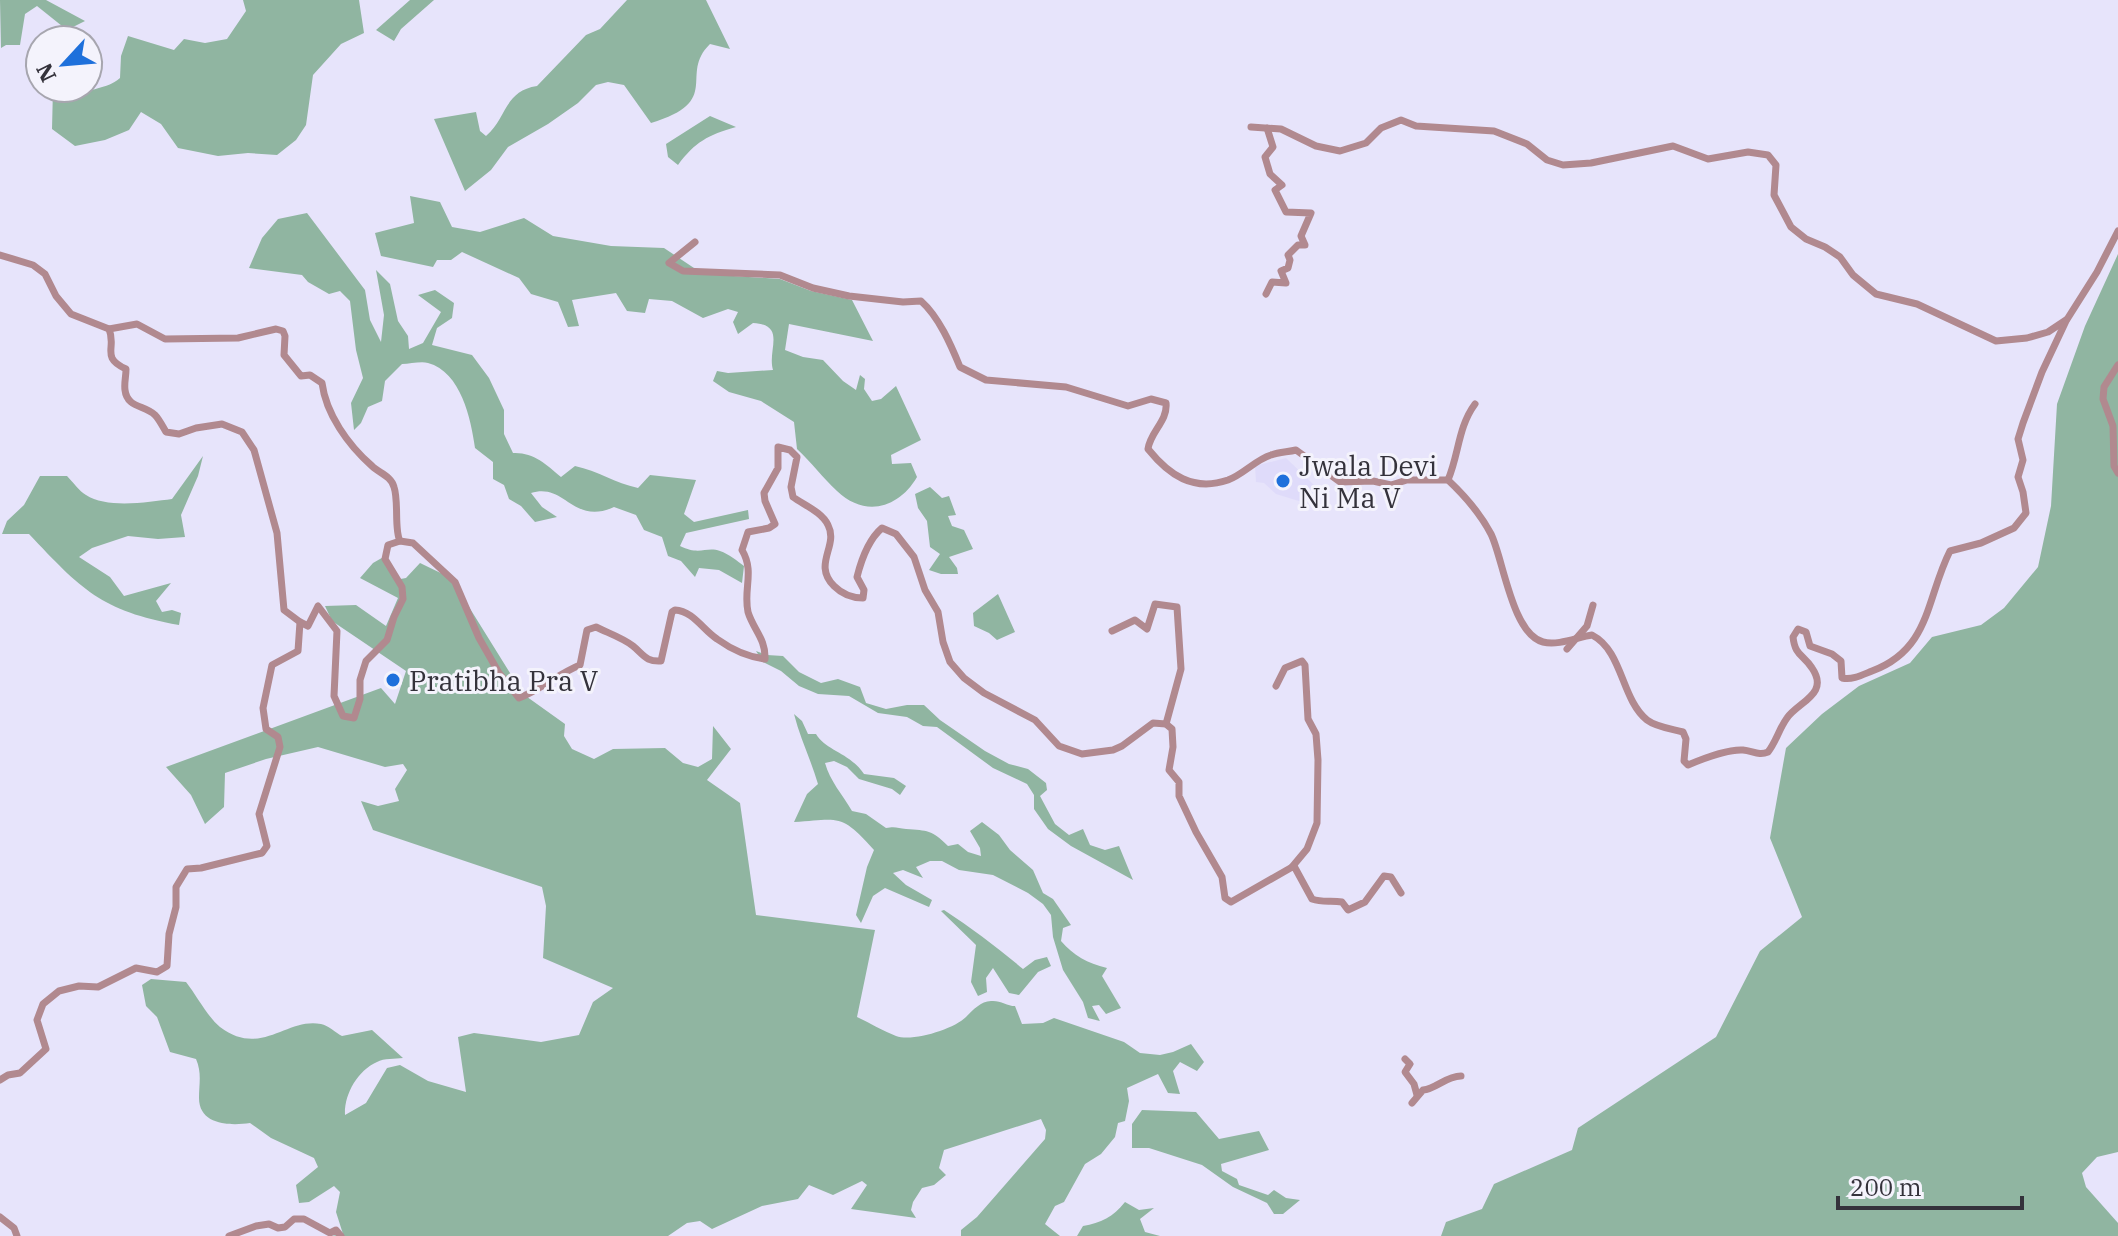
<svg xmlns="http://www.w3.org/2000/svg" width="2118" height="1236" font-family="'IBM Plex Serif',serif">
  <style>
    .built { fill: #dfdbfa }
    .forest { fill: #90b5a1 }
    .lines { fill: none; stroke-linecap: round; stroke-linejoin: round }
    .minor { stroke: #b1898f; stroke-width: 7 }
    .poi-dot { fill: #1e70db; stroke: #f4f3fc; stroke-width: 3 }
    .labels { text-anchor: middle; dominant-baseline: central; stroke-width: 6; stroke-linejoin: round; paint-order: stroke }
    .poi-label { font-size: 28px; fill: #34323b; stroke: #f4f3fc; text-anchor: start }
  </style>
  <rect width="100%" height="100%" fill="#e7e4fb"/>
  <!-- built -->
  <path class="built" d="M1286 458 1314 485 1302 502 1276 494 1264 483 1256 482 1255 466Z"/>
  <!-- forest -->
  <g class="forest">
    <path d="M0 0H46L85 21 67 30 37 6 25 14 20 45H6L1 48Z"/>
    <path d="M243 0H359L364 33 341 44 313 75 306 125 296 140 277 155 248 153 218 156 178 148 161 124 141 112 129 130 105 140 75 146 52 129 53 88H69L80 98C92 85 105 91 120 78L121 56 128 36 174 50 184 39 205 43 227 39 246 11Z"/>
    <path d="M410 0H434L401 29 394 41 376 30Z"/>
    <path d="M627 0H706L730 49 710 44C678 75 724 101 651 123L624 85 608 82 596 85 578 103 548 124 508 147 491 170 465 191 434 119 476 112 480 131 486 136C507 118 504 91 537 86L586 35 600 29Z"/>
    <path d="M710 116 736 127C708 135 695 142 678 165L668 157 666 144Z"/>
    <path d="M410 196 440 202 452 227 480 232 524 218 553 236 611 246 664 248 703 274 780 279 811 291 852 300 873 341 789 324 785 350 803 357 823 360 843 381 856 390 860 375 865 379 864 389 872 401 881 399 896 386 921 440 891 455 892 464 911 463 917 477C899 508 865 518 837 491 823 478 811 462 797 449L794 422 761 401 729 392 713 381 717 371 728 373 773 370C767 350 787 325 753 323L738 334 733 322 738 312 728 309 703 318 672 301 649 299 645 313 627 311 616 293 572 300 579 326 568 327 558 302 531 294 519 278 462 252 451 260H437L433 267 381 256 375 233 414 223Z"/>
    <path d="M307 213 365 290 370 320 381 342 384 315 376 270 390 284 398 321 408 336 409 349 423 343 441 312 418 295 435 290 454 303 452 318 437 328 432 345 472 355 489 378 504 410V434L513 453C533 452 546 464 561 477L575 466C598 471 615 483 638 488L650 475 696 480 684 514 694 522 748 510 749 519 686 533 680 546C700 556 706 546 720 551 729 554 737 561 744 566L742 583 719 570 699 568 695 577 681 561 668 556 662 537 644 530 636 515 614 507C573 526 565 482 531 493L542 507 557 517 535 522 521 506 509 499 504 485 493 479V462L475 448C471 419 461 372 428 363 421 361 410 364 402 364L385 381 382 401 368 407 361 423 354 430 351 403 363 378 356 350 350 301 340 291 329 294 308 282 302 275 249 268 262 238 278 219Z"/>
    <path d="M2118 254V1152L2097 1157 2082 1173 2086 1187 2118 1223V1236H1441L1446 1222 1482 1209 1494 1184 1572 1150 1578 1128 1716 1037 1760 951 1802 917 1770 838 1786 748 1822 714 1859 686 1910 663 1932 637 1981 625 2004 608 2038 567 2051 506 2057 404 2085 326Z"/>
    <path d="M203 456 198 476 181 515 185 537 158 539 128 536 92 548 79 557 110 577 124 596 171 583 156 601 162 612 172 610 181 613 179 625C101 611 81 589 29 534H2L7 521 24 505 40 476H67C73 482 79 491 86 495 107 509 149 502 172 499Z"/>
    <path d="M930 487 942 498 949 496 956 515 948 516 952 526 964 530 973 549 949 557 957 568 958 574H941L929 570 940 554 930 547 927 521 918 508 915 494Z"/>
    <path d="M387 555 395 580 406 578 420 563 451 578 523 694 565 724 564 736 572 749 594 759 613 749 665 748 683 763 698 767 712 759 713 726 731 749 707 780 740 803 756 915 875 930 857 1017C870 1023 883 1031 896 1036 913 1042 954 1029 966 1017 973 1010 981 1001 991 1001 1000 1000 1007 1006 1015 1006L1022 1024 1043 1023 1054 1018 1124 1042 1140 1053 1160 1055 1173 1052 1191 1044 1204 1062 1197 1071 1180 1062 1173 1071 1180 1094 1168 1093 1158 1074 1127 1088 1129 1101 1125 1121 1118 1123 1115 1137 1101 1154 1085 1164 1064 1202 1055 1206 1045 1224 1060 1236H961V1230L977 1217 1045 1139 1046 1130 1041 1119 944 1150 939 1168 946 1175 934 1185 922 1188 913 1202 911 1210 916 1218 851 1209 867 1185 862 1181 833 1195 809 1185 798 1199 762 1206 712 1229 700 1221 687 1223 668 1236H331L343 1234 336 1212 340 1192 334 1186 309 1202 299 1203 296 1185 318 1167 314 1158 271 1138 250 1123C230 1126 199 1125 199 1098 199 1083 202 1073 196 1059L170 1052 157 1017 146 1006 142 985 151 979 186 982C197 996 207 1016 220 1027 261 1058 287 1017 321 1024 328 1025 336 1033 342 1036L372 1030 403 1058C395 1059 384 1058 377 1062 357 1071 344 1095 345 1115L366 1103 387 1068 400 1065 428 1081 466 1092 458 1037 474 1033 541 1042 579 1035 593 1002 613 988 543 958 546 906 542 887 373 830 361 801 378 806 399 801 395 789 407 770 403 764 385 767 318 747 266 759 225 773 224 807 205 824 191 795 166 767 381 688 395 704 406 671 332 621 325 606 356 605 386 626 398 598 360 578 373 563Z"/>
    <path d="M998 594 1015 632 997 640 989 633 974 626 973 613Z"/>
    <path d="M756 651 767 655 783 656 799 672 821 683 838 679 860 687 866 703 886 709 907 705H924L940 720 985 751 1009 764 1028 769 1046 783 1047 790 1040 796 1055 824 1069 835 1083 829 1090 845 1105 850 1119 846 1133 880 1071 846 1048 829 1034 809V795L1027 784 993 768 937 727 923 726 907 717 878 713 849 696 818 694 799 686 781 671 763 662Z"/>
    <path d="M794 714 802 721 808 734H816C826 751 849 752 864 774L894 778 906 786 900 795 892 789 859 779 847 767 834 761 825 763C830 781 842 794 852 811L866 814 886 828C895 826 898 828 906 829 928 831 931 829 948 846L958 844 968 852 981 856 980 848 970 831 982 822 999 835 1010 850 1033 870 1043 893 1053 899 1071 925 1063 928 1061 941C1074 956 1087 963 1107 968L1102 976 1121 1008 1106 1014 1099 1005 1092 1006 1100 1021 1088 1018 1083 1002 1063 970 1053 937 1051 915 1043 904 1028 893 993 875 959 870 942 861H930L916 867 923 878 903 870 893 873 906 885 932 900 929 907 885 888 873 896 861 923 856 915 867 867 874 850C841 813 840 819 794 822L807 794 818 784C811 760 800 738 794 714Z"/>
    <path d="M944 910C972 928 998 948 1023 969L1035 960 1047 957 1051 966 1038 972 1019 995 1009 993 993 968 986 978 987 992 978 996 971 982 976 945 941 911Z"/>
    <path d="M1142 1110 1196 1112 1219 1139 1259 1131 1269 1150 1221 1164 1222 1171 1237 1179 1239 1185 1268 1195 1274 1190 1286 1198 1300 1200 1283 1214H1274L1267 1203 1233 1187 1202 1165 1149 1148H1132V1124Z"/>
    <path d="M1125 1202 1139 1210 1154 1208 1140 1219 1145 1232 1160 1236H1077L1083 1226C1101 1223 1113 1217 1125 1202Z"/>
  </g>
  <g class="lines">
    <!-- minor -->
    <g class="minor">
      <path d="M1251 127 1281 129 1316 146 1340 151 1366 143 1381 128 1401 120 1416 126 1494 131 1527 144 1547 160 1563 165 1591 163 1673 146 1708 159 1748 152 1768 155 1776 165 1774 195 1791 227 1806 239 1825 247 1840 257 1853 275 1876 294 1917 304 1996 341 2027 338 2048 332 2066 320"/>
      <path d="M695 242 669 263 683 271 780 275 813 288 849 296 903 302 921 301C939 317 951 345 960 367L986 380 1066 387 1128 406 1151 399 1166 403C1168 421 1150 432 1148 449 1169 475 1193 492 1228 480 1244 474 1255 460 1271 455 1279 452 1288 452 1296 450L1340 482 1373 481 1391 485 1407 480H1448C1464 495 1481 515 1491 534 1503 558 1512 634 1543 642 1558 646 1578 637 1592 635 1623 651 1621 699 1647 720 1656 727 1672 729 1683 732L1686 739 1684 761 1688 765C1702 759 1727 749 1743 750 1753 751 1759 756 1768 752 1776 742 1779 729 1787 718 1798 702 1830 694 1812 668 1803 654 1795 656 1793 637L1798 629 1806 632 1810 646 1832 654 1841 661 1842 678C1853 680 1862 675 1872 671 1931 649 1926 598 1950 551L1981 543 2014 528 2026 513 2023 492 2018 477 2023 460 2018 439 2023 423 2042 372 2066 321 2097 272 2118 231"/>
      <path d="M0 255 33 265 45 274 56 296 71 314 109 329C117 348 100 357 126 369 126 377 124 383 125 390 127 408 145 405 155 415 159 419 163 427 166 432L179 434 196 428 222 424 242 432 254 450 277 533 284 610 300 622 298 651 272 665 263 708 266 729 278 737 280 747 259 814 267 846 262 853 201 868 187 869 176 887V907L169 934 167 966 157 972 136 968 98 987 79 986 59 991 43 1004 37 1020 46 1049 20 1073 8 1075 0 1080"/>
      <path d="M1266 294 1272 282 1286 283 1281 271 1288 268 1290 260 1288 255 1298 245H1305L1301 236 1311 213 1286 212 1275 190 1282 185 1270 174 1265 157 1273 147 1267 128"/>
      <path d="M109 329 137 324 165 339 238 338 276 329 283 331 285 336 284 355 301 376 310 375 322 383C326 414 348 445 372 466 379 473 391 476 394 487 399 502 394 530 400 541L388 545 385 559 402 587 403 599 394 617 387 640 366 661 360 680V699L354 718 343 716 334 696 337 631 318 606 308 626 300 622"/>
      <path d="M2118 365 2104 387 2103 399 2113 426 2114 466 2118 473"/>
      <path d="M1448 480C1459 454 1458 427 1475 404"/>
      <path d="M400 541 413 543 455 582 479 638 499 673 519 698C540 690 558 674 580 665L587 630 596 627C608 633 623 638 633 646 644 655 646 662 661 661L672 612 675 610C693 611 703 630 717 639 731 649 748 657 765 659 766 639 753 629 748 612 743 589 755 572 742 550L748 532 769 528 775 524 765 501 764 493 778 468V447L790 450 797 457 791 487 793 497C804 505 822 512 828 525 839 546 812 564 834 586 842 594 852 598 863 598L864 590 857 577C861 561 869 539 882 528L896 534 914 557 925 590 938 612 943 642 950 662 964 678 984 693 1035 720 1059 746 1082 754 1113 750 1122 746 1153 723 1166 724 1172 729 1173 747 1169 770 1179 782V796L1196 832 1222 877 1225 898 1231 902 1294 866 1312 899C1323 903 1331 900 1342 902L1348 910 1365 902 1384 876 1391 877 1401 893"/>
      <path d="M1112 631 1135 620 1147 629 1155 604 1177 607 1181 669 1166 724"/>
      <path d="M1567 649 1587 626 1593 605"/>
      <path d="M1276 686 1285 668 1302 661 1305 665 1308 719 1316 734 1318 760 1317 823 1307 849 1292 867"/>
      <path d="M1405 1059 1410 1064 1405 1072 1414 1084 1417 1095"/>
      <path d="M1412 1103 1423 1090C1436 1089 1446 1076 1461 1076"/>
      <path d="M0 1217 14 1228 17 1236"/>
      <path d="M229 1236 256 1226 269 1224 278 1228 285 1227 294 1219H304L330 1233 336 1230 341 1236"/>
    </g>
  </g>
  <!-- markers -->
  <g class="poi-dot">
    <circle cx="1283" cy="481" r="8"/>
    <circle cx="393" cy="680" r="8"/>
  </g>
  <g class="labels">
    <!-- poi labels -->
    <g class="poi-label">
      <text x="1299" y="465">Jwala Devi<tspan x="1299" dy="32">Ni Ma V</tspan></text>
      <text x="409" y="680">Pratibha Pra V</text>
    </g>
  </g>
  <!-- north arrow -->
  <g transform="translate(64 64) rotate(244)"><circle r="38" fill="#f4f3fc" stroke="#a7a6af" stroke-width="2"/>
  <path d="M0-6L14 30L0 20L-14 30Z" fill="#1e70db"/>
  <text y="-12" font-size="22" font-weight="bold" text-anchor="middle" fill="#34323b">N</text>
  </g>
  <!-- scale -->
  <path d="M1838 1196v12h184v-12" fill="none" stroke="#34323b" stroke-width="4"/>
  <text x="1850" y="1196" font-size="24" fill="#34323b" stroke="#f4f3fc" stroke-width="6" paint-order="stroke">200 m</text>
</svg>
